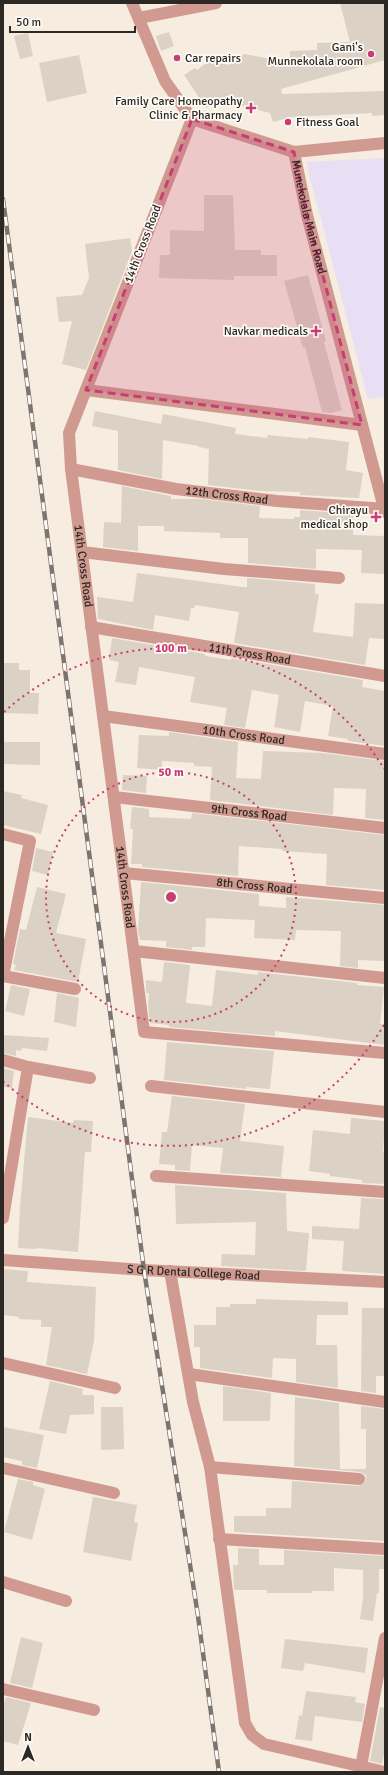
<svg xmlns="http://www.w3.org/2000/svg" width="388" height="1775" font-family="Signika,sans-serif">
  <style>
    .education { fill: #e8dff4 }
    .building { fill: #dbd1c4 }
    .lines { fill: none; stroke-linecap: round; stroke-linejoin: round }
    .minor { stroke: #d19a91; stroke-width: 12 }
    .rail-casing { stroke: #7c756d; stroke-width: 4.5 }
    .rail { stroke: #fefaf5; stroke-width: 3; stroke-dasharray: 9; stroke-linecap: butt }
    .marked { fill: #c83d73; fill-opacity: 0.2; stroke: #c83d73; stroke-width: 3; stroke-dasharray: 8 5; stroke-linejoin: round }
    .ring { fill: none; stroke: #c83d73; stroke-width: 2; stroke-dasharray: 2 4 }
    .poi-dot { fill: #c83d73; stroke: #fefaf5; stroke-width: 1.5 }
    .labels { text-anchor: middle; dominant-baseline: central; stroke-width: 3.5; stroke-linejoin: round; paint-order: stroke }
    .poi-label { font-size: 12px; fill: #2c2823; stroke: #fefaf5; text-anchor: end }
    .street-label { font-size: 12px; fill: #2c2823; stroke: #fefaf5 }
    .centre { fill: #c83d73; stroke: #fefaf5; stroke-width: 2 }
    .ring-label { font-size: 12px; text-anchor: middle; font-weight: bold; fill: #c83d73; stroke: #fefaf5; stroke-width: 3.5; stroke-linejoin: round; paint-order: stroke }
  </style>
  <rect width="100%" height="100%" fill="#f6ecdf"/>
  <!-- education -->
  <path class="education" d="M385 158V397L368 399 306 162Z"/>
  <!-- building -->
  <g class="building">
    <path d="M340 3H385V60L281 89 282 94 385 91V115L372 116V113L291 117 273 122 270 113 219 100 206 108 184 75 195 68 197 70 209 61 230 65 233 57 245 54 290 63V51L317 50V43L350 42Z"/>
    <path d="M169 32 174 46 161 51 156 36Z"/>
    <path d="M28 33 33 56 20 59 14 36Z"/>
    <path d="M79 55 87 93 47 102 39 63Z"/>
    <path d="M204 195H233L235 250H261V255H277V276H234V280L159 278 160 255H170V230L204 231Z"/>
    <path d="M130 238 132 251 86 370 62 364 72 321 59 322 56 297 82 295 89 278 85 244Z"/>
    <path d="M308 275 326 341 324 342 342 410 331 413 322 412 305 347 303 348 284 281Z"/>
    <path d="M95 411 161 424 163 414 236 428 235 434 267 438 268 435 308 439V437L349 442 346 470 363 473 359 498 300 495V492L260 491 208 485 209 449 199 447V446L163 440 162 479 118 470V431L92 426Z"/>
    <path d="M122 486 171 496V499H201L260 506 259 518 294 519V517H300V510L353 514V535L385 536V574L361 573 362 550 316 549V569L248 563V538H220V533L164 531V526H138V551L103 547 104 522 121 523Z"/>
    <path d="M137 573 243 587H247V578L315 584V594H319L313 632 353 637 355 603 385 604V639L369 638 365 665 234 643 239 612 195 605 194 608H191L189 621 155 615 153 630 98 619 97 597 133 602Z"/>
    <path d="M112 638 205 654V656L231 660V658L363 680 362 687 385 691V746L348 741V739L328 736 333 706 305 701 300 732 274 727 279 695 252 690 245 728 224 725 227 708 190 702 195 677 139 667 136 685 115 682 119 662 109 660Z"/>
    <path d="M3 663H19V670H30V693H39L38 714 3 713Z"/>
    <path d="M169 732 238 742 236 778 261 779 263 751 323 753 385 761V820L365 818 366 789 334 788 333 815 210 800 212 767 194 766V763L162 761V770L137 768 139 735 169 736Z"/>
    <path d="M3 742H40V765L3 764Z"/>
    <path d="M123 775 147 776 146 793 122 790Z"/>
    <path d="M3 791 22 795 21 798 48 805 41 834 3 825Z"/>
    <path d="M132 807 149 809V817L191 819 192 813 385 835V890L326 885 327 854 282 851V849L239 846 238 876 142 867V864H131L133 829H130Z"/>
    <path d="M36 848 53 852 48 875 32 871Z"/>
    <path d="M141 882 259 894V906L286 908V897L385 905V961L358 960V968L340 966 341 931 296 930 295 940 254 938 255 920 206 918 205 947H192V950L166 947V941L140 940 138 931Z"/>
    <path d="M37 887 66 894 56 933 86 939 78 982 14 970 16 965 13 964 20 929 26 930Z"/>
    <path d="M164 962 190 965 186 1003 212 1006 216 970 258 975V972L357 983V985L384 987 380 1024H385V1045L275 1031V1036L169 1027V1025L150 1023 148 1005 149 993H146V980L162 982Z"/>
    <path d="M11 985 30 989 24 1016 5 1011Z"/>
    <path d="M57 993 79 998 76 1027 54 1022Z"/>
    <path d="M3 1035 49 1038 47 1051 22 1048 21 1051 16 1050V1056L3 1053Z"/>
    <path d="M167 1042 274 1051 270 1089 246 1087V1089L164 1080Z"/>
    <path d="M3 1068 14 1071 12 1088 3 1087Z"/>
    <path d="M172 1096 245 1104 240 1141 284 1146 281 1177 220 1173 223 1148 192 1145 190 1171 175 1170V1165L159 1164 162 1132H167Z"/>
    <path d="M28 1117 73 1123 74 1120 93 1121 91 1152H85L78 1252 36 1248V1249L18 1248 20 1207Z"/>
    <path d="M351 1118 385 1121 383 1152H385V1184L362 1183V1180L330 1176V1174L309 1171 313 1130 350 1134Z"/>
    <path d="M175 1185 286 1193 287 1231 309 1233 306 1271 221 1266 222 1254 255 1255 256 1222 176 1224Z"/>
    <path d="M361 1198 385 1199V1274L342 1271 344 1241 312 1239V1226L359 1229Z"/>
    <path d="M3 1269 28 1271 27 1282 96 1287 94 1341 87 1374 46 1365 52 1327H41V1320L19 1319V1317L3 1315Z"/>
    <path d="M256 1299 348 1302V1315H317L316 1345H337L338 1388 296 1382V1359L273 1358 272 1378 200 1368V1347H194V1325H216V1307H230V1304H256Z"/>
    <path d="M362 1308H385V1376H376V1393L361 1391Z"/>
    <path d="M50 1381 83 1389 82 1395H94V1414L70 1415 66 1434 39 1429Z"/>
    <path d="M223 1386 271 1393 270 1421H223Z"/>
    <path d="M295 1397 339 1403 340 1469H366V1429H361V1406L385 1409V1541L234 1532V1516H266V1508H291L292 1481 358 1486 365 1483 366 1475 360 1472 294 1466Z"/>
    <path d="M101 1407H123L124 1449 101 1450Z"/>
    <path d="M3 1427 44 1435 37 1468 22 1465V1461L3 1457Z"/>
    <path d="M18 1479 33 1482V1485L45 1489 32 1540 4 1532Z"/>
    <path d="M93 1497 137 1505 134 1522 138 1523 131 1561 83 1552Z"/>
    <path d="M238 1548 259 1549V1565H284V1550L385 1556V1569H379V1593H377L373 1621 360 1619 363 1598V1570L334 1568V1591H312V1593H267V1590H234L233 1565H238Z"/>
    <path d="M21 1637 43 1643 32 1688 10 1683Z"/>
    <path d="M285 1639 368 1648 365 1673 305 1663 303 1671 281 1668Z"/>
    <path d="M306 1691 356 1697 355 1702 365 1704 362 1722 315 1716 312 1741 295 1739 299 1715 302 1716Z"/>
    <path d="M6 1697 31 1703 18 1745 3 1741V1706Z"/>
    <path d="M380 1707 385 1708V1748L382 1764 370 1761Z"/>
  </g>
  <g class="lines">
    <!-- minor -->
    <g class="minor">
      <path id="s1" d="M132 3 165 81 192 119 294 152 307 215 385 512"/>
      <path d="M139 18 216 3"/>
      <path id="s2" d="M192 119 69 433 71 469 144 1032 385 1053"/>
      <path d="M294 152 385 143"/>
      <path d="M86 390 362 425"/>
      <path id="s3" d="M71 469 176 489 277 501 385 509"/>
      <path d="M82 552 224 569 339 578"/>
      <path id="s4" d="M91 627 385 676"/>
      <path id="s5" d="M103 716 385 754"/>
      <path id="s6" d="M114 797 385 828"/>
      <path d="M3 834 30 841 3 976"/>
      <path id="s7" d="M124 873 385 898"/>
      <path d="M134 951 385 978"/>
      <path d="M3 976 75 989"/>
      <path d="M3 1060 28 1067 3 1218"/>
      <path d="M28 1067 90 1078"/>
      <path d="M151 1086 385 1112"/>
      <path d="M156 1176 385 1192"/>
      <path id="s8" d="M3 1260 144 1270 385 1282"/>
      <path d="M170 1271 193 1402 210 1467 245 1723 252 1735 264 1744 385 1772"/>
      <path d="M3 1363 115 1388"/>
      <path d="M189 1374 385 1402"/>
      <path d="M210 1467 359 1479"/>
      <path d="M3 1468 114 1493"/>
      <path d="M219 1539 385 1549"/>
      <path d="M3 1582 66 1601"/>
      <path d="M3 1689 94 1710"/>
      <path d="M360 1772 385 1638"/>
    </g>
    <!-- rail casing -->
    <g class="rail-casing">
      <path id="rail" d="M3 199 144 1270 198 1616 219 1772"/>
    </g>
    <!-- rail -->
    <use href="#rail" class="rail"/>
  </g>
  <!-- marked area -->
  <path class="marked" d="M192 119 294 152 307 215 362 425 86 390Z"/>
  <!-- distance rings -->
  <g class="ring">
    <circle cx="171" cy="897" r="125"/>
    <path d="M384 1025A249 249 0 0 1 4 1082M4 712A249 249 0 0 1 384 769"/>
  </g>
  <!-- markers -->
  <g class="poi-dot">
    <circle cx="371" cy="54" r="4"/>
    <circle cx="177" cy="58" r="4"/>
    <path d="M249 102h4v4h4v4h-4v4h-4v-4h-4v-4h4z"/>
    <circle cx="288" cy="122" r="4"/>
    <path d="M314 325h4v4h4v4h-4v4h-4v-4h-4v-4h4z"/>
    <path d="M374 511h4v4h4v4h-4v4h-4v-4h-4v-4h4z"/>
  </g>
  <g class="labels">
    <!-- poi labels -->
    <g class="poi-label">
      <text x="363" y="47">Gani's<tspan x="363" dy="14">Munnekolala room</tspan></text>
      <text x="185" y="58" text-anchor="start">Car repairs</text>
      <text x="242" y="101">Family Care Homeopathy<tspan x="242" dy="14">Clinic &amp; Pharmacy</tspan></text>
      <text x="296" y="122" text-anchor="start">Fitness Goal</text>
      <text x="308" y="331">Navkar medicals</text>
      <text x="368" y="510">Chirayu<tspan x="368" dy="14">medical shop</tspan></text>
    </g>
    <!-- street labels -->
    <g class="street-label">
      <text stroke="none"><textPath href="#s1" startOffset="305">Munekolala Main Road</textPath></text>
      <text transform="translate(143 244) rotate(-69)">14th Cross Road</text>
      <text stroke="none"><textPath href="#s3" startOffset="158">12th Cross Road</textPath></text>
      <text stroke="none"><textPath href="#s2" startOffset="471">14th Cross Road</textPath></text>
      <text stroke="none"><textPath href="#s4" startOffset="161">11th Cross Road</textPath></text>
      <text stroke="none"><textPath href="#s5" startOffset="142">10th Cross Road</textPath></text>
      <text stroke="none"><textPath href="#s6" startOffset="136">9th Cross Road</textPath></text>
      <text stroke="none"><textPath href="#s7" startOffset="131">8th Cross Road</textPath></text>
      <text stroke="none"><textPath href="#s2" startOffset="795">14th Cross Road</textPath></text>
      <text stroke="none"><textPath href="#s8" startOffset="191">S G R Dental College Road</textPath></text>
    </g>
  </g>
  <circle cx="171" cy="897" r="6" class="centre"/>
  <g class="ring-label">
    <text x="171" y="652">100 m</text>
    <text x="171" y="776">50 m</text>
  </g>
  <!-- border -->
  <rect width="388" height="1775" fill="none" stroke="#2c2823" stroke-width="8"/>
  <!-- north arrow -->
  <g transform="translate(28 1747)" stroke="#fefaf5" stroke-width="3" paint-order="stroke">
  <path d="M0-3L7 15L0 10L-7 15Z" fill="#2c2823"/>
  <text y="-6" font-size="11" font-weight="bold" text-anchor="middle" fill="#2c2823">N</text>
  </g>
  <!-- scale -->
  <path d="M10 26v6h125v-6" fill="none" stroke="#2c2823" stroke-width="2"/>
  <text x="16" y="26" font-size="12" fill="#2c2823" stroke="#fefaf5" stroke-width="3" paint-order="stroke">50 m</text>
</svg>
